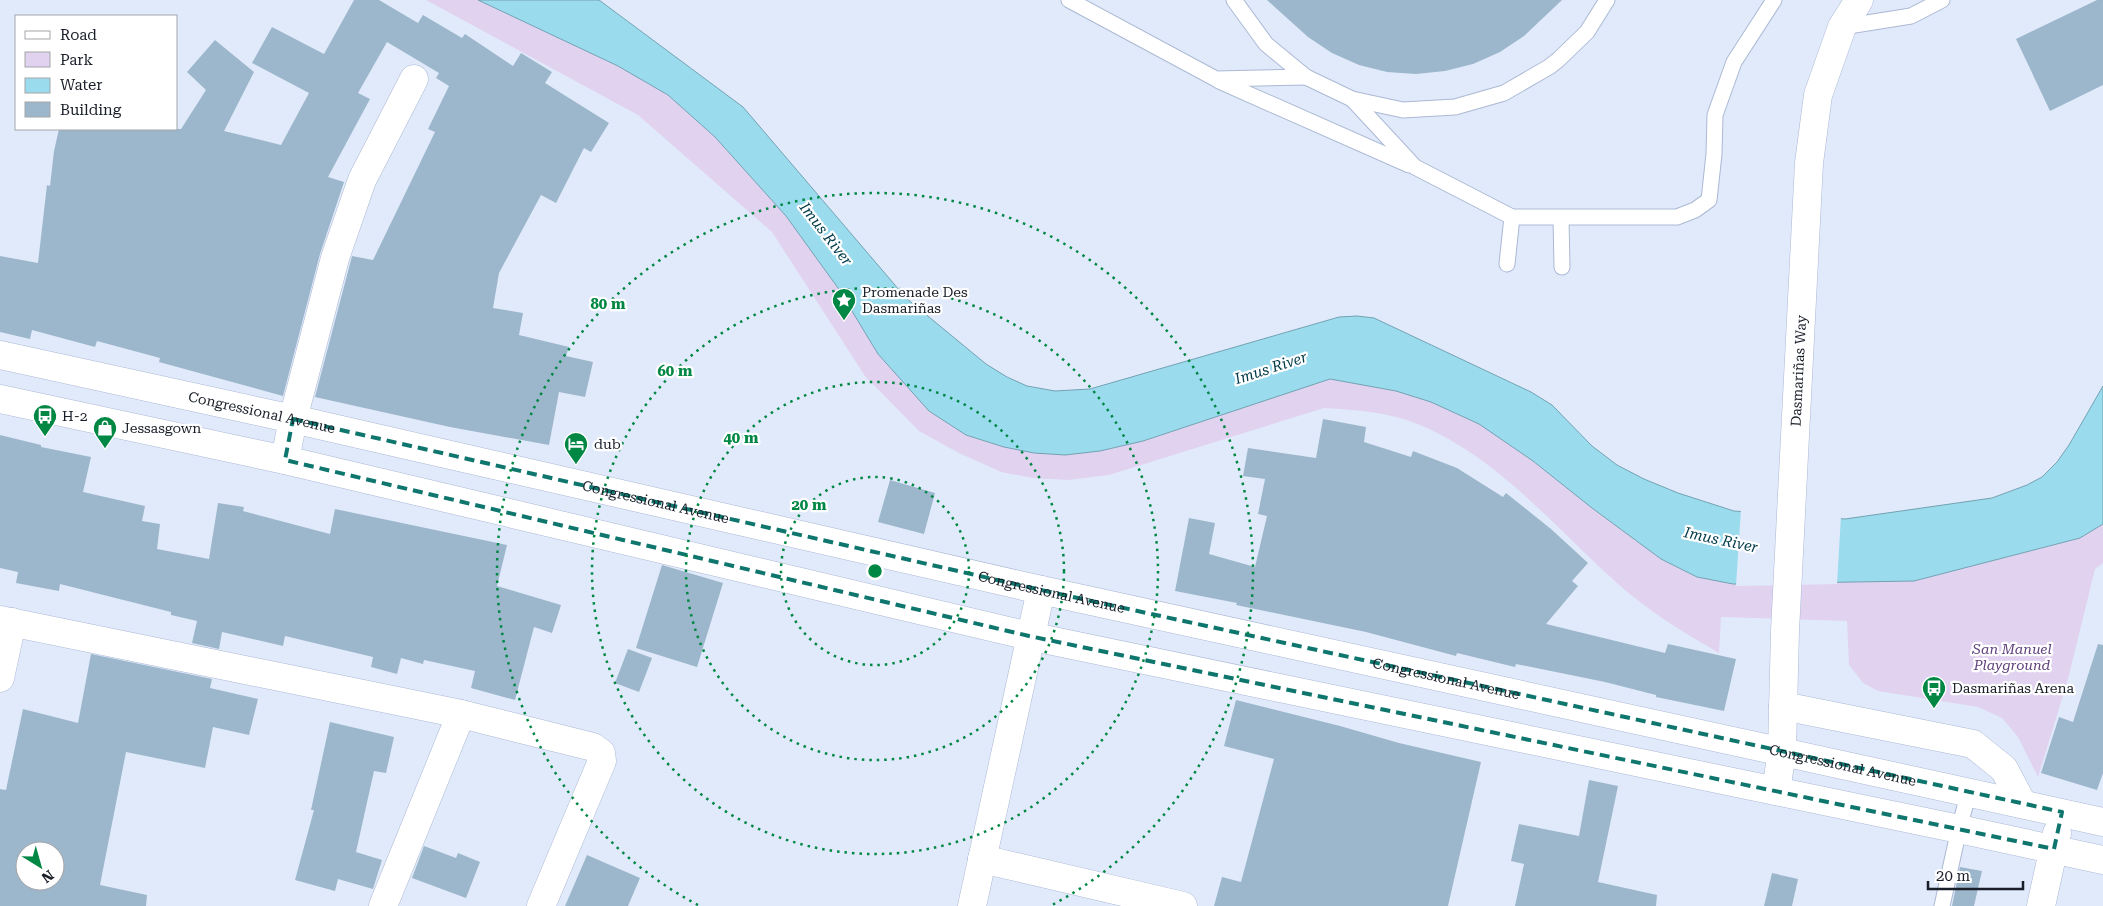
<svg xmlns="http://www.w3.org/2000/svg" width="2103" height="906" font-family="'Roboto Serif',serif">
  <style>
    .green { fill: #e1d2f0 }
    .water { fill: #9adbee; stroke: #73a2b3 }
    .pier { fill: #e1eafb }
    .building { fill: #9cb7cb; fill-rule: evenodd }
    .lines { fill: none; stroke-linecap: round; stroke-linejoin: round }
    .service-casing { stroke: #abb9d4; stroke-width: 17 }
    .minor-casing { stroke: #abb9d4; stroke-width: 29 }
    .tertiary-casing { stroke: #abb9d4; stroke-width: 29 }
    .secondary-casing { stroke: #abb9d4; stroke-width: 29 }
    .service { stroke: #fff; stroke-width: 15 }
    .minor { stroke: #fff; stroke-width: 28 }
    .tertiary { stroke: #fff; stroke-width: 28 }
    .secondary { stroke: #fff; stroke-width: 28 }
    .marked { fill: none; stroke: #0f766e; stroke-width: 4; stroke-dasharray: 10 6; stroke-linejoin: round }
    .ring { fill: none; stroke: #008744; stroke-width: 2.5; stroke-dasharray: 2.5 5 }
    .labels { text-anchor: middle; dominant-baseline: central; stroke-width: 4.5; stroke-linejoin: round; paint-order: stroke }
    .poi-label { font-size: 14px; fill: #191e28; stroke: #fff; text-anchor: start }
    .street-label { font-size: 14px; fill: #191e28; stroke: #fff }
    .park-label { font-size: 14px; font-style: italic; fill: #5f407b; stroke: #fff }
    .water-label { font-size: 15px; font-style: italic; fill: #003b49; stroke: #fff }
    .centre { fill: #008744; stroke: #fff; stroke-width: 2.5 }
    .ring-label { font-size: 15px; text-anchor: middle; font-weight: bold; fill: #008744; stroke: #fff; stroke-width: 4.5; stroke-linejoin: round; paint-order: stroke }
  </style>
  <rect width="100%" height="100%" fill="#e1eafb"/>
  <!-- green -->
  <path class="green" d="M426 0H478L618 66 668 95 715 137 786 216 838 288 878 354 966 435 1004 447 1034 453 1065 455 1100 451 1143 441 1330 379 1396 391 1431 402 1479 424 1533 461 1592 508 1661 559 1697 577 1733 584 1914 581 2080 538 2103 524V563L2095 569 2068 679 2038 777 2018 737 2002 718 1978 707 1878 691 1863 683 1849 665 1847 621 1721 617 1719 653C1683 632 1648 611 1617 583 1554 527 1499 458 1420 425 1390 412 1357 410 1324 408L1109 475 1068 480 1033 478 1001 472 959 453 919 431 865 376 772 232 638 115Z"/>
  <!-- water -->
  <path class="water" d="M478 0H599L743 107 906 298 986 364 1007 377 1027 386 1055 391 1090 389 1339 317 1357 316 1374 318 1531 392 1552 405 1592 446 1617 465 1644 479 1678 493 1734 511 1845 519 1992 498 2027 485 2042 477 2057 462 2069 445 2103 386V524L2080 538 1914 581 1733 584 1697 577 1661 559 1592 508 1533 461 1479 424 1431 402 1396 391 1330 379 1143 441 1100 451 1065 455 1034 453 1004 447 966 435 929 411 878 354 838 288 786 216 715 137 668 95 618 66Z"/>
  <!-- pier -->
  <path class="pier" d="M1741 509 1841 516 1837 584 1736 586Z"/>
  <!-- building -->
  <g class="building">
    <path d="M354 0H379L418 23 423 15 462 38 465 34 513 66 521 53 552 72 545 83 609 123 591 152 584 148 556 203 541 195 499 273 493 308 523 313 519 335 569 347 566 356 593 362 585 397 559 392 549 445 450 427 315 397 352 256 373 260 435 132 428 129 449 86 436 78 439 73 387 42 358 93 370 99 328 177 344 182 320 254 283 396 159 362 160 358 97 341 95 347 32 330 30 339 0 332V256L38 263 47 185 50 186 54 151 59 129H181L206 90 187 72 215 40 254 72 224 131 281 145 309 93 252 63 272 27 324 54Z"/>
    <path d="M1267 0H1562L1524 36 1500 52 1473 64 1445 71 1416 74 1387 72 1359 65 1332 53 1308 37Z"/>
    <path d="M2097 0H2103V85L2050 111 2016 39Z"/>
    <path d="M1323 419 1366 427 1364 442 1411 457 1413 451 1457 468 1503 497 1506 493 1551 529 1588 563 1572 581 1578 586 1546 624 1665 653 1668 644 1736 659 1724 711 1656 697V695L1605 682 1516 664 1515 667 1457 653 1456 656 1366 632 1236 605 1237 603 1175 591 1189 518 1215 523 1209 554 1255 567 1267 516 1258 514 1265 479 1243 476 1248 448 1316 458Z"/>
    <path d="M0 435 41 445V447L91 457 83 492 145 506 142 521 160 524 157 549 209 559 218 503 244 507 243 511 330 534 335 509 507 545 497 586 561 605 552 633 534 627 515 700 471 688 475 671 424 660 423 664 401 658 397 674 371 667 373 657 285 636 283 646 222 632 219 649 192 643 197 621 171 615V612L60 584 59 591 16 583 18 572 0 568Z"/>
    <path d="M890 480 935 493 924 534 878 522Z"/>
    <path d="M662 565 723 583 697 667 636 648Z"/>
    <path d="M2098 644 2103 645V773L2097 790 2041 773 2059 717 2073 722Z"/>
    <path d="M628 649 652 658 639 692 615 683Z"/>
    <path d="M91 654 212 679 210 688 258 699 249 735 213 727 205 768 126 752 100 885 147 895 146 906H0V789L6 790 23 709 78 723ZM25 851H55V881H25Z"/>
    <path d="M1236 700 1340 726 1399 743 1481 762 1448 906H1214L1222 877 1241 882 1274 759 1224 746Z"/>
    <path d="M330 722 394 737 386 773 374 771 356 852 382 860 373 889 338 879 335 891 295 880 314 810H311Z"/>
    <path d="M1589 780 1618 786 1598 882 1657 895 1656 906H1515L1524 864 1511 861 1519 824 1579 836Z"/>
    <path d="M424 846 456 858 458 853 480 862 466 898 412 878Z"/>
    <path d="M587 855 640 878 628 906H565Z"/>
    <path d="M1960 867 1982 871 1974 906H1952Z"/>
    <path d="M1772 873 1798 879 1792 906H1764Z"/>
  </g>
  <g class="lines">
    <!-- service casing -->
    <g class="service-casing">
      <g id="service">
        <path d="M1069 0 1216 79 1306 77"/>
        <path d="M1234 0 1266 44 1306 77 1352 99 1403 110 1455 107 1504 93 1549 67 1558 60 1587 32 1607 0"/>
        <path d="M1842 27 1911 16 1942 0"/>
        <path d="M1219 81 1409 165"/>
        <path d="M1352 99 1415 167 1512 217H1677L1695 210 1709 200 1714 154 1715 115 1734 62 1774 0"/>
        <path d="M1561 218 1562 267"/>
        <path d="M1507 264 1512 217"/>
        <path d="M1942 906 1959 829 1969 791"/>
      </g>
    </g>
    <!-- minor casing -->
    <g class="minor-casing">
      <g id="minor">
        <path d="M285 460 293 419 335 258 362 180 414 79"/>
        <path d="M0 620 461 714 593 747 601 753 602 761 541 906"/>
        <path d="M0 678 12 622"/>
        <path d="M1783 706 1973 744 2004 769 2022 803"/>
        <path d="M982 859 1183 906"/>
        <path d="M383 906 461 714"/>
        <path d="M972 906 1041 590"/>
      </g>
    </g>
    <!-- tertiary casing -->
    <g class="tertiary-casing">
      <g id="tertiary">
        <path id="s1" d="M1776 791 1782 751 1785 631 1809 163 1818 95 1842 27 1859 0"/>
      </g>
    </g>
    <!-- secondary casing -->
    <g class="secondary-casing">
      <g id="secondary">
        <path id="s2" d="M0 355 293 419 1041 590 2103 822"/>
        <path d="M0 399 285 460 1029 636 1959 829 2103 860"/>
        <path d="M2041 906 2057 833"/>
      </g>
    </g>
    <!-- service -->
    <use href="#service" class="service"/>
    <!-- minor -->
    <use href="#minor" class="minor"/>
    <!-- tertiary -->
    <use href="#tertiary" class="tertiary"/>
    <!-- secondary -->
    <use href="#secondary" class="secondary"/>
  </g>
  <!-- marked area -->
  <path class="marked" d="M293 419 1041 590 2062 812 2054 849 1029 636 285 460Z"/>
  <!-- distance rings -->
  <g class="ring">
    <circle cx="875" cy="571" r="94"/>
    <circle cx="875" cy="571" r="189"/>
    <circle cx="875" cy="571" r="283"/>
    <path d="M698 905A378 378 0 1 1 1052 905"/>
  </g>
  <!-- icons -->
  <defs>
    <g id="sight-pin" transform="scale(1.25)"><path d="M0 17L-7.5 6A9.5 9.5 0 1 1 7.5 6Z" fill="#008744" stroke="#fff"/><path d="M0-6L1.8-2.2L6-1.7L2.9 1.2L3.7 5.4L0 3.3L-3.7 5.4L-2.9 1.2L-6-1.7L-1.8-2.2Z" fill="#fff"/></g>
    <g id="bus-pin" transform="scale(1.25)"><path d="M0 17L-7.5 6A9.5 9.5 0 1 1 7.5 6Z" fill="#008744" stroke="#fff"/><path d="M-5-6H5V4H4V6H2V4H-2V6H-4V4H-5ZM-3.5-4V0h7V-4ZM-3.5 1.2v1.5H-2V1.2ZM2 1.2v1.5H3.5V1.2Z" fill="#fff"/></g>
    <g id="shop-pin" transform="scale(1.25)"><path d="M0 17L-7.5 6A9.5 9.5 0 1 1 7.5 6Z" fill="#008744" stroke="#fff"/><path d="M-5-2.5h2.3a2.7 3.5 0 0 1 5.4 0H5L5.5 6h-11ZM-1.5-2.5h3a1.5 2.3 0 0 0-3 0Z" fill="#fff"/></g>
    <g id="hotel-pin" transform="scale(1.25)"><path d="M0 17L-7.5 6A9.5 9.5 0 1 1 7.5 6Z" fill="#008744" stroke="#fff"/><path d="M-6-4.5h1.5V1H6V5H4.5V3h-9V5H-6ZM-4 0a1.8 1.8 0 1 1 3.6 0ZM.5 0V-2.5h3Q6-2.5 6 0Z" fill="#fff"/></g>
  </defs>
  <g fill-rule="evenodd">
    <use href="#sight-pin" x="844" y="300"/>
    <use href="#bus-pin" x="45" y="416"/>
    <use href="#shop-pin" x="105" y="428"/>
    <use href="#hotel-pin" x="576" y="444"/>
    <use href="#bus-pin" x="1934" y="688"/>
  </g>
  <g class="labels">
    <!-- poi labels -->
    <g class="poi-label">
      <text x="862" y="292">Promenade Des<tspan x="862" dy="16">Dasmariñas</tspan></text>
      <text x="62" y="416">H-2</text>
      <text x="122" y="428">Jessasgown</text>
      <text x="594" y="444">dub</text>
      <text x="1952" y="688">Dasmariñas Arena</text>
    </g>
    <!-- street labels -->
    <g class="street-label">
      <text stroke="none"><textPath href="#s1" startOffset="421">Dasmariñas Way</textPath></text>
      <text stroke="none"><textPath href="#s2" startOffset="268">Congressional Avenue</textPath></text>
      <text stroke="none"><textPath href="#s2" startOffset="672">Congressional Avenue</textPath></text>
      <text stroke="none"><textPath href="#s2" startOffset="1078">Congressional Avenue</textPath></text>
      <text stroke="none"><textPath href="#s2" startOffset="1482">Congressional Avenue</textPath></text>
      <text stroke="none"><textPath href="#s2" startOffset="1888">Congressional Avenue</textPath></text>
    </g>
    <!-- park labels -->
    <g class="park-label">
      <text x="2012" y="649">San Manuel<tspan x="2012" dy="16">Playground</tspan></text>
    </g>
    <!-- water labels -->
    <g class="water-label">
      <text transform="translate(826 234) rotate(52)">Imus River</text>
      <text transform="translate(1271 368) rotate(-18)">Imus River</text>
      <text transform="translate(1721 540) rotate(12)">Imus River</text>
    </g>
  </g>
  <circle cx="875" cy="571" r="8" class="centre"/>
  <g class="ring-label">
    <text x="608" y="309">80 m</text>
    <text x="675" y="376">60 m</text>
    <text x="741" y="443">40 m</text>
    <text x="809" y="510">20 m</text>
  </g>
  <!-- legend -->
  <rect x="15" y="15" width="162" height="115" fill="#ffffff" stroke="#a3a5a9"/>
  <rect x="25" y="31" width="25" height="8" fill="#ffffff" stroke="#a3a5a9"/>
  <text x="60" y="40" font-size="15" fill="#191e28">Road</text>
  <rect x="25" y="52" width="25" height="15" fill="#e1d2f0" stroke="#a3a5a9"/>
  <text x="60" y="65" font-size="15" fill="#191e28">Park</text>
  <rect x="25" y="78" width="25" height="15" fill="#9adbee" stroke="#a3a5a9"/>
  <text x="60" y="90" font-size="15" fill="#191e28">Water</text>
  <rect x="25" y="102" width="25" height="15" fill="#9cb7cb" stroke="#a3a5a9"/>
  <text x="60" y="115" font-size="15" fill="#191e28">Building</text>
  <!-- north arrow -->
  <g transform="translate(40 866) rotate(143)"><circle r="24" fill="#ffffff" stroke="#a3a5a9"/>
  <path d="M0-4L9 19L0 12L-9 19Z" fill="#008744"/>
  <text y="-8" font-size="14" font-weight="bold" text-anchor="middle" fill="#191e28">N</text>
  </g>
  <!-- scale -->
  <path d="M1928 881v8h95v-8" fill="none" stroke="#191e28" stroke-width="2.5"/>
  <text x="1936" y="881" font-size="15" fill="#191e28" stroke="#ffffff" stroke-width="4" paint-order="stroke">20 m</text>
</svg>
